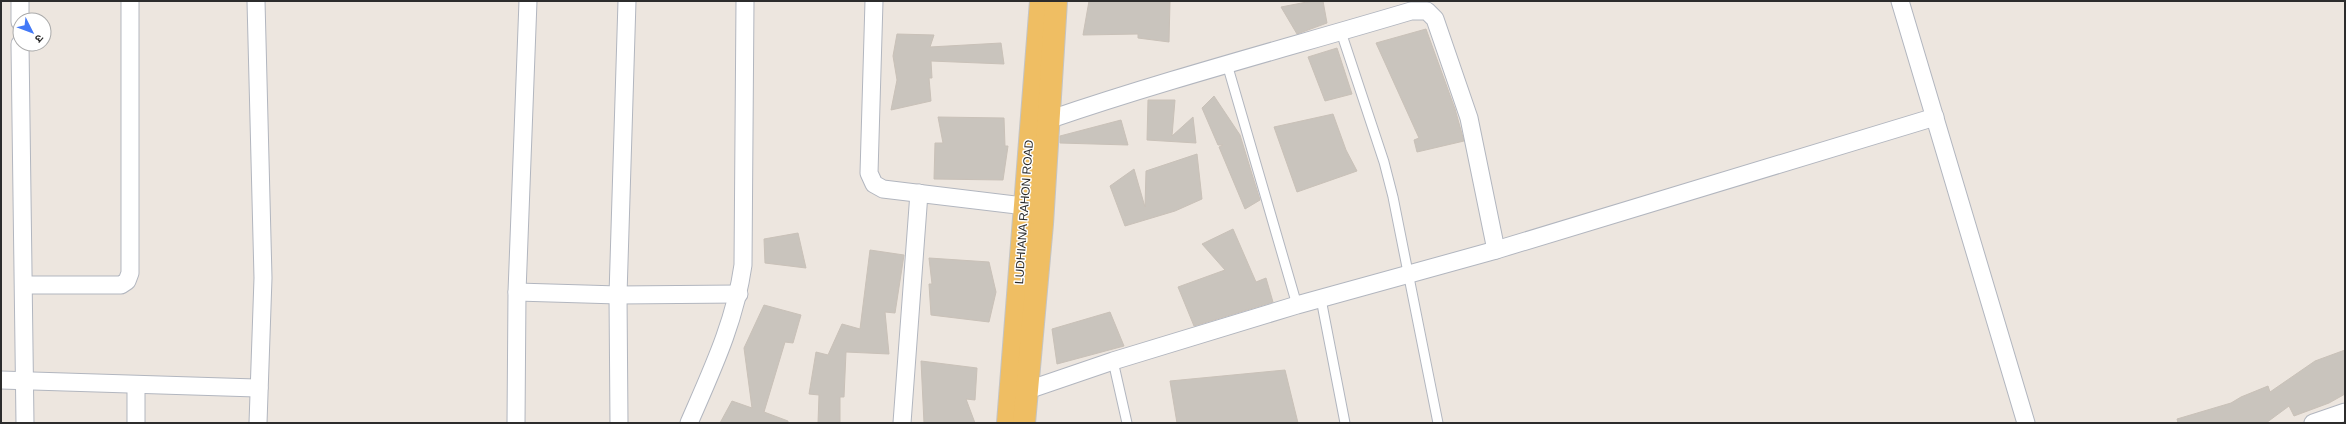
<svg xmlns="http://www.w3.org/2000/svg" width="2346" height="424" font-family="Arial,'Noto Sans Devanagari',sans-serif">
  <style>
    .building { fill: #c9c4bd; stroke: #c9c1b8 }
    .lines { fill: none; stroke-linecap: round; stroke-linejoin: round }
    .lane-casing { stroke: #b2b6bf; stroke-width: 11 }
    .street-casing { stroke: #b2b6bf; stroke-width: 19 }
    .primary-casing { stroke: #c4c4c4; stroke-width: 24 }
    .lane { stroke: #fff; stroke-width: 9 }
    .street { stroke: #fff; stroke-width: 17 }
    .primary { stroke: #efbe63; stroke-width: 22 }
    .labels { text-anchor: middle; dominant-baseline: central; stroke-width: 3; stroke-linejoin: round; paint-order: stroke }
    .street-label { font-size: 12px; fill: #2c2c2c; stroke: #fff }
  </style>
  <rect width="100%" height="100%" fill="#ede6df"/>
  <!-- building -->
  <g class="building">
    <path d="M1089 1H1170L1169 42 1138 38V34L1083 35Z"/>
    <path d="M1312 1H1323L1327 23 1297 34 1281 7Z"/>
    <path d="M1426 29 1455 109 1464 141 1417 152 1414 140 1419 138 1376 43Z"/>
    <path d="M897 34 934 35 930 47 1001 43 1004 64 931 61 932 78H929L931 101 891 110 897 80 893 56Z"/>
    <path d="M1337 48 1352 94 1325 101 1308 57Z"/>
    <path d="M1214 96 1240 135 1260 200 1245 209 1219 147 1223 145H1218L1202 108Z"/>
    <path d="M1148 100H1175L1172 136 1193 117 1196 143 1147 140Z"/>
    <path d="M1333 114 1346 150 1357 171 1297 192 1274 127Z"/>
    <path d="M938 117 1004 118 1005 146H1008L1003 180 934 179 935 143H943Z"/>
    <path d="M1121 120 1128 145 1060 143V136Z"/>
    <path d="M1197 154 1202 199 1175 211 1125 226 1110 186 1134 169 1145 207 1146 171Z"/>
    <path d="M1233 229 1256 282 1266 278 1273 302 1194 326 1178 287 1225 270 1202 244Z"/>
    <path d="M798 233 806 268 765 263 764 239Z"/>
    <path d="M870 250 904 255 895 313 885 312 889 354 846 352 844 397H840V423H818L819 395 809 394 816 352 828 355 842 324 860 329Z"/>
    <path d="M929 258 989 262 996 292 989 322 931 315 929 284H932Z"/>
    <path d="M764 305 801 315 793 343 785 342 764 412 788 421V423H720L732 401 752 408 744 348Z"/>
    <path d="M1110 312 1124 346 1057 364 1052 329Z"/>
    <path d="M2345 350V394L2329 403 2294 416 2289 406 2266 423H2178L2177 419 2231 403 2241 397 2268 386 2270 392 2315 361Z"/>
    <path d="M921 361 977 368 975 400 966 399 975 423H924Z"/>
    <path d="M1285 370 1298 423H1177L1170 381Z"/>
  </g>
  <g class="lines">
    <!-- lane casing -->
    <g class="lane-casing">
      <g id="lane">
        <path d="M1341 32 1384 162 1393 197 1438 423"/>
        <path d="M1227 64 1297 305"/>
        <path d="M1321 299 1345 423"/>
        <path d="M1113 361 1127 423"/>
      </g>
    </g>
    <!-- street casing -->
    <g class="street-casing">
      <g id="street">
        <path d="M20 1V22"/>
        <path d="M256 1 263 278 258 423"/>
        <path d="M874 1 869 173 874 184 883 189 1024 206"/>
        <path d="M1900 1 2026 423"/>
        <path d="M20 44 25 423"/>
        <path d="M1048 120C1168 79 1290 47 1411 11H1427L1435 19 1469 118 1496 250"/>
        <path d="M24 285H121L127 281 130 273V1"/>
        <path d="M517 292 618 295 739 294"/>
        <path d="M1 380 259 388"/>
        <path d="M136 385V423"/>
        <path d="M1028 390 1113 361 1297 305 1496 250 1935 117"/>
        <path d="M516 423 517 292 528 1"/>
        <path d="M619 423 618 295 627 1"/>
        <path d="M689 423C712 370 735 322 743 265L745 1"/>
        <path d="M902 423 919 193"/>
        <path d="M2313 423 2345 412"/>
      </g>
    </g>
    <!-- primary casing -->
    <g class="primary-casing">
      <g id="primary">
        <path d="M1008 423 1041 1"/>
        <path d="M1024 423 1042 224 1056 1"/>
      </g>
    </g>
    <!-- lane -->
    <use href="#lane" class="lane"/>
    <!-- street -->
    <use href="#street" class="street"/>
    <!-- primary -->
    <use href="#primary" class="primary"/>
  </g>
  <g class="labels">
    <!-- street labels -->
    <g class="street-label">
      <text transform="translate(1024 212) rotate(-86)">LUDHIANA RAHON ROAD</text>
    </g>
  </g>
  <!-- border -->
  <rect width="2346" height="424" fill="none" stroke="#2c2c2c" stroke-width="4"/>
  <!-- north arrow -->
  <g transform="translate(32 32) rotate(132)"><circle r="19" fill="#ffffff" stroke="#ababab"/>
  <path d="M0-3L7 15L0 10L-7 15Z" fill="#4379f7"/>
  <text y="-6" font-size="11" font-weight="bold" text-anchor="middle" fill="#2c2c2c">उ</text>
  </g>
</svg>
